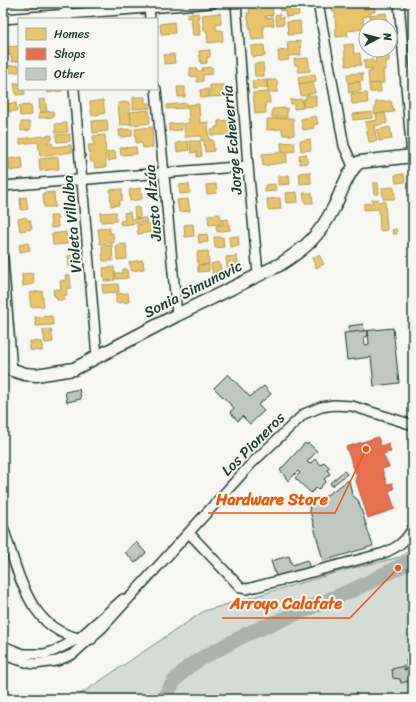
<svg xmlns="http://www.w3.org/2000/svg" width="416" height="702" font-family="Sriracha,sans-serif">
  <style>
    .green { fill: #d6dbd6; stroke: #7a8c85 }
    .homes { fill: #e9c46a; stroke: #ac9c5a }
    .shops { fill: #e76f51; stroke: #ab6048 }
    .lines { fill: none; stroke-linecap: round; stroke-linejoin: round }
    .river { stroke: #aab3ae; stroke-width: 15 }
    .building { fill: #c1c8c3; stroke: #1f3d34; fill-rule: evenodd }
    .street-casing { stroke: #1f3d34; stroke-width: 12 }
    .secondary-casing { stroke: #1f3d34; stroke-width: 15 }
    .street { stroke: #f6f6f2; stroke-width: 9 }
    .secondary { stroke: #f6f6f2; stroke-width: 12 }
    .labels { text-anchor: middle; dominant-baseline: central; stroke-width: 4; stroke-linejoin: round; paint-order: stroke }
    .street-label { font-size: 15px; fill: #1f3d34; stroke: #f6f6f2 }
    .leader { fill: none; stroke: #e8590c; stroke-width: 1.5 }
    .callout-dot { fill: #e8590c; stroke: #f6f6f2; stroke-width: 1.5 }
    .callout-label { font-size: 16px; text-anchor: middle; font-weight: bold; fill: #e8590c; stroke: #f6f6f2; stroke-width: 4; stroke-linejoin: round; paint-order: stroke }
  </style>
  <rect width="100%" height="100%" fill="#f6f6f2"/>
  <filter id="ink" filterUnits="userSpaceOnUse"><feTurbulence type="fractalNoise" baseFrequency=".025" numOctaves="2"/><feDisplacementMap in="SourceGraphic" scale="8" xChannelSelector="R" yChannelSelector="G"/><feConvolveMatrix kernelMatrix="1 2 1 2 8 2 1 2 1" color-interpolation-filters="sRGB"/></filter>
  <g filter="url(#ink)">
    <!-- green -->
    <path class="green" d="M413 548V699H73L204 611 345 570 400 557Z"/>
    <!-- homes -->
    <g class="homes">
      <path d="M3 3H15V6L3 7Z"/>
      <path d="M25 3H33L34 8H26Z"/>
      <path d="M33 3H49L50 6 34 8Z"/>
      <path d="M286 3H297L299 15 286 17 285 10 280 11 279 4Z"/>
      <path d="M341 3H374L375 12 369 13V16L363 17 364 29 347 31 348 36 336 37 335 11 333 12 332 5 341 4Z"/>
      <path d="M272 6 273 15 266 16V18L273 17 274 25 263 26 264 39 252 40 247 13H250L249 8Z"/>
      <path d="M198 13 200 35H193L191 17 187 18V14Z"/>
      <path d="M220 13 221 24 216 25V30H222L223 41 208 43 207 31H204L202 15Z"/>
      <path d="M386 13 387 24 371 25 370 15Z"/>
      <path d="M280 14V18L283 17 284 24 277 25 275 15Z"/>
      <path d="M300 21 301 34 288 35 287 22Z"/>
      <path d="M174 22 175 33 161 34 160 24Z"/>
      <path d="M300 41 301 55 288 56 289 60 279 61 278 51 288 50 287 42Z"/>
      <path d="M353 44 354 54 360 53 361 65 346 66 344 45Z"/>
      <path d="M264 45 265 56 252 57 251 46Z"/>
      <path d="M19 46V61L12 62 11 55 3 56V47Z"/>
      <path d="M210 50V57H207V63L201 64 199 51Z"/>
      <path d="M375 51H389V61H386V70H383L384 83 369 84 368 71H372V68L365 69 364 60 372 59V62H376Z"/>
      <path d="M174 54 175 63 164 64V55Z"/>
      <path d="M308 58 310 71 298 72V65H295L294 59Z"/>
      <path d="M263 63 264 76H255L254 64Z"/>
      <path d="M19 65V72L5 73 4 66Z"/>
      <path d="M212 67V74L203 75V81L197 82V76L190 77V68H196L197 71H203L202 68Z"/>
      <path d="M362 73 363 81 348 83 347 74Z"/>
      <path d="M315 74 316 81 299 84 298 77Z"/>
      <path d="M267 80H277L278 92H269L270 103H265L266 113 255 114 253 93 268 92Z"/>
      <path d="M267 80V88L253 89 252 81Z"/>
      <path d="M313 82 315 93 301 96 299 84Z"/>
      <path d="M360 82 361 91 349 93 348 83Z"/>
      <path d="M14 83H19V89H24L25 94 16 95Z"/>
      <path d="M380 83 381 92H370L369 84Z"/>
      <path d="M210 85H225L226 96 210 97Z"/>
      <path d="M177 87H185V97H178Z"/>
      <path d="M47 89H52L53 92 47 93Z"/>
      <path d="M52 89H62V91L53 92Z"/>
      <path d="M208 89 209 97 201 98 200 90Z"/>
      <path d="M367 93 368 103 352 104 351 94Z"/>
      <path d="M306 96H316V106L303 107V99H306Z"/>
      <path d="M133 97H145V103H150V108L133 109Z"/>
      <path d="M45 99 47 112H40L39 100Z"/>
      <path d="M302 99 303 108 294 109V104H291L290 100Z"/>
      <path d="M103 100 105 113 92 116 90 102Z"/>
      <path d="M391 101 394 112 374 114 376 102Z"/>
      <path d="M129 102 131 124 120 125 118 103Z"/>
      <path d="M16 103 17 111 6 112 5 104Z"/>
      <path d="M187 103V108L167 109V105Z"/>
      <path d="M199 104 200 123 208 122 209 140H213L214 151 205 152 204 140 201 141V136L185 137 184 124 189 123 188 105Z"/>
      <path d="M31 105 32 115 20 116 19 106Z"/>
      <path d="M287 108V117H272V109Z"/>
      <path d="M149 110 150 123 131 125 130 112Z"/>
      <path d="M53 111 54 117 39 118V113Z"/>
      <path d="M372 112V118L353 120V114Z"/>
      <path d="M385 113 387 123 374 126 377 141 369 142 365 122 377 120 376 114Z"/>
      <path d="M316 116 318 124 313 125 314 128 303 130 301 119Z"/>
      <path d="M293 118 294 135H283L282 129 267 130V119Z"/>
      <path d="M107 120 108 131 93 133 92 121Z"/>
      <path d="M230 120 231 135H211V130H215V127H218V121Z"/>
      <path d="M21 122H30V130L21 131Z"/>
      <path d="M67 123 68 132 56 133 55 124Z"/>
      <path d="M182 123V130L169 131V124Z"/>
      <path d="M152 127 153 147 143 148 142 143H136L135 129Z"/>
      <path d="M390 127 392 139 379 141 377 130Z"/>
      <path d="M132 129V136L120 137 119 130Z"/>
      <path d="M70 134V141L57 142 56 135Z"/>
      <path d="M52 135V140L47 141V143H52L53 147 71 145 72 152 40 156 38 142 20 144V139Z"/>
      <path d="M105 135 106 167 95 168 94 162H91L88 145H94L93 136Z"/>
      <path d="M310 139 311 150 301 151 300 141Z"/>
      <path d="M188 141 189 150 177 152 176 143Z"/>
      <path d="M190 141H200L202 156 197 157V152L191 153Z"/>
      <path d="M294 142 295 151 282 153 281 143Z"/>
      <path d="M136 147 137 154 121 155 120 148Z"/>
      <path d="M115 151 116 159 108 161 107 152Z"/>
      <path d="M286 152 287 162 263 166 262 154Z"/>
      <path d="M306 154 308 163 300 164 299 155Z"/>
      <path d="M22 157 23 169 10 171 8 159Z"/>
      <path d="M58 157 59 169 40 171 39 159Z"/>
      <path d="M310 172 311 183 300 184 299 173Z"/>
      <path d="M404 174 405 182 396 183 395 175Z"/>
      <path d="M289 175 290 184 278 185V176Z"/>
      <path d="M373 183H378L379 194H374Z"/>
      <path d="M189 184 190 193 180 194 179 185Z"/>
      <path d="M216 184 217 193 207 194 206 185Z"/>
      <path d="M275 184 276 191 265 192V185Z"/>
      <path d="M394 187 395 199H383L382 188Z"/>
      <path d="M141 188 142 199 130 201 129 190Z"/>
      <path d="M122 189V200L119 201V205L111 206 110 190Z"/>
      <path d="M54 192 55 207H44L43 193Z"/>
      <path d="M297 192 298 202 286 203 285 193Z"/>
      <path d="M303 193H312L313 203H305Z"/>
      <path d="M26 197 28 209 21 210 20 198Z"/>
      <path d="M280 198 281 209 268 210 267 199Z"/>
      <path d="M188 199 190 211 179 212 177 200Z"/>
      <path d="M378 199 379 202 385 201 387 230 380 231 379 209 364 210V204L372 203V200Z"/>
      <path d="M139 207 140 217 135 218 134 208Z"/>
      <path d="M116 212V221L101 222 100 213Z"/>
      <path d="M130 212 131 219 146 218 147 222 121 225 120 221 125 220 124 213Z"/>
      <path d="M220 214 221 224 209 225 208 215Z"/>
      <path d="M50 216H57L58 227 51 228Z"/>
      <path d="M26 217 27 220H30L32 229 20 231 18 219Z"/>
      <path d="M228 219 230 230 217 232 216 226 223 225 222 220Z"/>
      <path d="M160 222 161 231 138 234 137 225Z"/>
      <path d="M193 224 194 236 185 237 184 225Z"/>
      <path d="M110 228V234L113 233 114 243 100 244 98 229Z"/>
      <path d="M396 229 397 234H393L392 230Z"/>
      <path d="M66 232 67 244 53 245 52 234Z"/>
      <path d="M207 234 208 242 199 243 198 235Z"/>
      <path d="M238 236 239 246 230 247 229 237Z"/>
      <path d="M214 237H223L224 247 215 248Z"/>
      <path d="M28 243 30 250 20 252 19 245Z"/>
      <path d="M126 244 127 259 117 260 116 245Z"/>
      <path d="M112 245 113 261H103L102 246Z"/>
      <path d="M208 251 209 264 198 265 197 252Z"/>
      <path d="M74 255 75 266 69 267 68 256Z"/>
      <path d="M319 255 324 264 316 268 312 258Z"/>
      <path d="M237 256 238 266 227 268 226 257Z"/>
      <path d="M143 260 144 269 132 271 129 262Z"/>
      <path d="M219 262 221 270 217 271V274L213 275 211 264Z"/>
      <path d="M198 265H209V271L198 272Z"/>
      <path d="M114 267 115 280 104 281 103 268Z"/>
      <path d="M123 269H127L128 278 116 279 115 273H123Z"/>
      <path d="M33 273 34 284 23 286 22 274Z"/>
      <path d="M65 275H70L71 288 66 289 67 295H64L65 300H57L56 296H54L53 290 61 289 60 281 66 280Z"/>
      <path d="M118 284 119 292 103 293 102 285Z"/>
      <path d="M42 291 44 306 31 307 29 293Z"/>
      <path d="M128 293 129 302 116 303V294Z"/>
      <path d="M52 316 53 325 36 326 35 317Z"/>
      <path d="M51 329 53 342 45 343 43 330Z"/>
      <path d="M30 341 42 342V351L30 350Z"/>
    </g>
    <!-- shops -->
    <path class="shops" d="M378 437 381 446 388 443 391 452 383 454 389 467 382 469 387 484 392 483 394 489 389 491 395 509 368 518 355 478 357 477 346 447Z"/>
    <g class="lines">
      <!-- river -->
      <path class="river" d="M163 699 175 680 188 667 202 658 247 634 355 589 413 560"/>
    </g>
    <!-- building -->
    <g class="building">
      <path d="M363 324 364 331 349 333V326Z"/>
      <path d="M393 328 399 383 374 386 371 357 347 360 344 333ZM368 331 369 344 365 345 364 337 368 336Z"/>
      <path d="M228 374 250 397 264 386 271 394 258 405 264 411 250 424 242 416 238 421 230 412 234 408 214 388Z"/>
      <path d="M79 389 81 399 67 402 65 392Z"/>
      <path d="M305 443 307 445 308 443 317 451 307 462 310 464 315 459 321 465 324 462 330 468 327 470 330 474 324 479 326 481 318 490 316 488 311 493 295 478 300 473 298 471 288 481 280 470Z"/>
      <path d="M344 471 347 474 332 486 330 483Z"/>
      <path d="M349 480 352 495 358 500 373 546 323 561 309 507Z"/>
      <path d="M136 542 146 553 135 563 125 552Z"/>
      <path d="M289 556 292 565 307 560 310 569 277 579 271 561Z"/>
      <path d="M413 659V680L401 683 400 679 393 678 392 669 404 666V670L407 669 406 660Z"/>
      <path d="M356 693 360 699H345Z"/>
    </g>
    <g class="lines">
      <!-- street casing -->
      <g class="street-casing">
        <g id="street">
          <path d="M66 3 68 19"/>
          <path d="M149 3 150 19"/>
          <path d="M236 3 248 166 258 274"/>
          <path d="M318 3 344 146 353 166"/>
          <path d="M399 3 412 156"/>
          <path d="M3 19 213 3"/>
          <path d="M74 89 97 357"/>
          <path d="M156 89 177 315"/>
          <path d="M3 186 248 166"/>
          <path d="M3 259 12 370"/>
          <path d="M3 527C19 574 30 639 92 639"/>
          <path d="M189 533 241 588 247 589 384 553C398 547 405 542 413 528"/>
          <path d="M3 646 23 654H44L54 651 78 639 123 599"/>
          <path d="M3 655 29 663 35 664 57 661 73 654 102 628 251 464 304 414 321 407 334 405 352 406 413 425"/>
        </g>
      </g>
      <!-- secondary casing -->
      <g class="secondary-casing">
        <path id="secondary" d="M3 367 25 374 36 375 74 369 177 315 279 265C305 249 320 235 334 207 341 194 348 169 360 162L413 156"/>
      </g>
      <!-- street -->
      <use href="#street" class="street"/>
      <!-- secondary -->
      <use href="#secondary" class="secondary"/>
    </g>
  </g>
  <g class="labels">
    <!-- street labels -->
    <g class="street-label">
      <text transform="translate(232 140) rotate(-95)">Jorge Echeverría</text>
      <text transform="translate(153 203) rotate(-95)">Justo Alzúa</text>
      <text transform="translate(72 224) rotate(-95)">Violeta Villalba</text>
      <text transform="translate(193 289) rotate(-27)">Sonia Simunovic</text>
      <text transform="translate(253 444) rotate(-45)">Los Pioneros</text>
    </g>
  </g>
  <!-- callouts -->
  <path class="leader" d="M366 449L335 513H208M398 568L350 618H222"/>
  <g class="callout-dot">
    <circle cx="366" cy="449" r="4"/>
    <circle cx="398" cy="568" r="4"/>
  </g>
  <g class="callout-label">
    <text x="272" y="505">Hardware Store</text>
    <text x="286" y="609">Arroyo Calafate</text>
  </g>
  <!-- margin -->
  <rect width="416" height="702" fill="none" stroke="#f6f6f2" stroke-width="16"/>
  <rect x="8" y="8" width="400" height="686" fill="none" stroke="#1f3d34" stroke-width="1.5" filter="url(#ink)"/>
  <!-- legend -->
  <rect x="18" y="18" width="140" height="72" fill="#f6f6f2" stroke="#a0aca6"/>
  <rect x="26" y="28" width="20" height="12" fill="#e9c46a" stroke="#a0aca6"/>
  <text x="54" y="38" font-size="12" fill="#1f3d34">Homes</text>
  <rect x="26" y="48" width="20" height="12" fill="#e76f51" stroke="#a0aca6"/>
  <text x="54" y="58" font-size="12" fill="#1f3d34">Shops</text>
  <rect x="26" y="68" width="20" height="12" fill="#c1c8c3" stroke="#a0aca6"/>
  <text x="54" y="78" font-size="12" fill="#1f3d34">Other</text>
  <!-- north arrow -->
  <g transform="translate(378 38) rotate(83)"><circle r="19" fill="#f6f6f2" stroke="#a0aca6"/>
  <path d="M0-3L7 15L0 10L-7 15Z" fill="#1f3d34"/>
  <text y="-6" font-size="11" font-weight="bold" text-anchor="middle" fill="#1f3d34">N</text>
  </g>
</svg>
